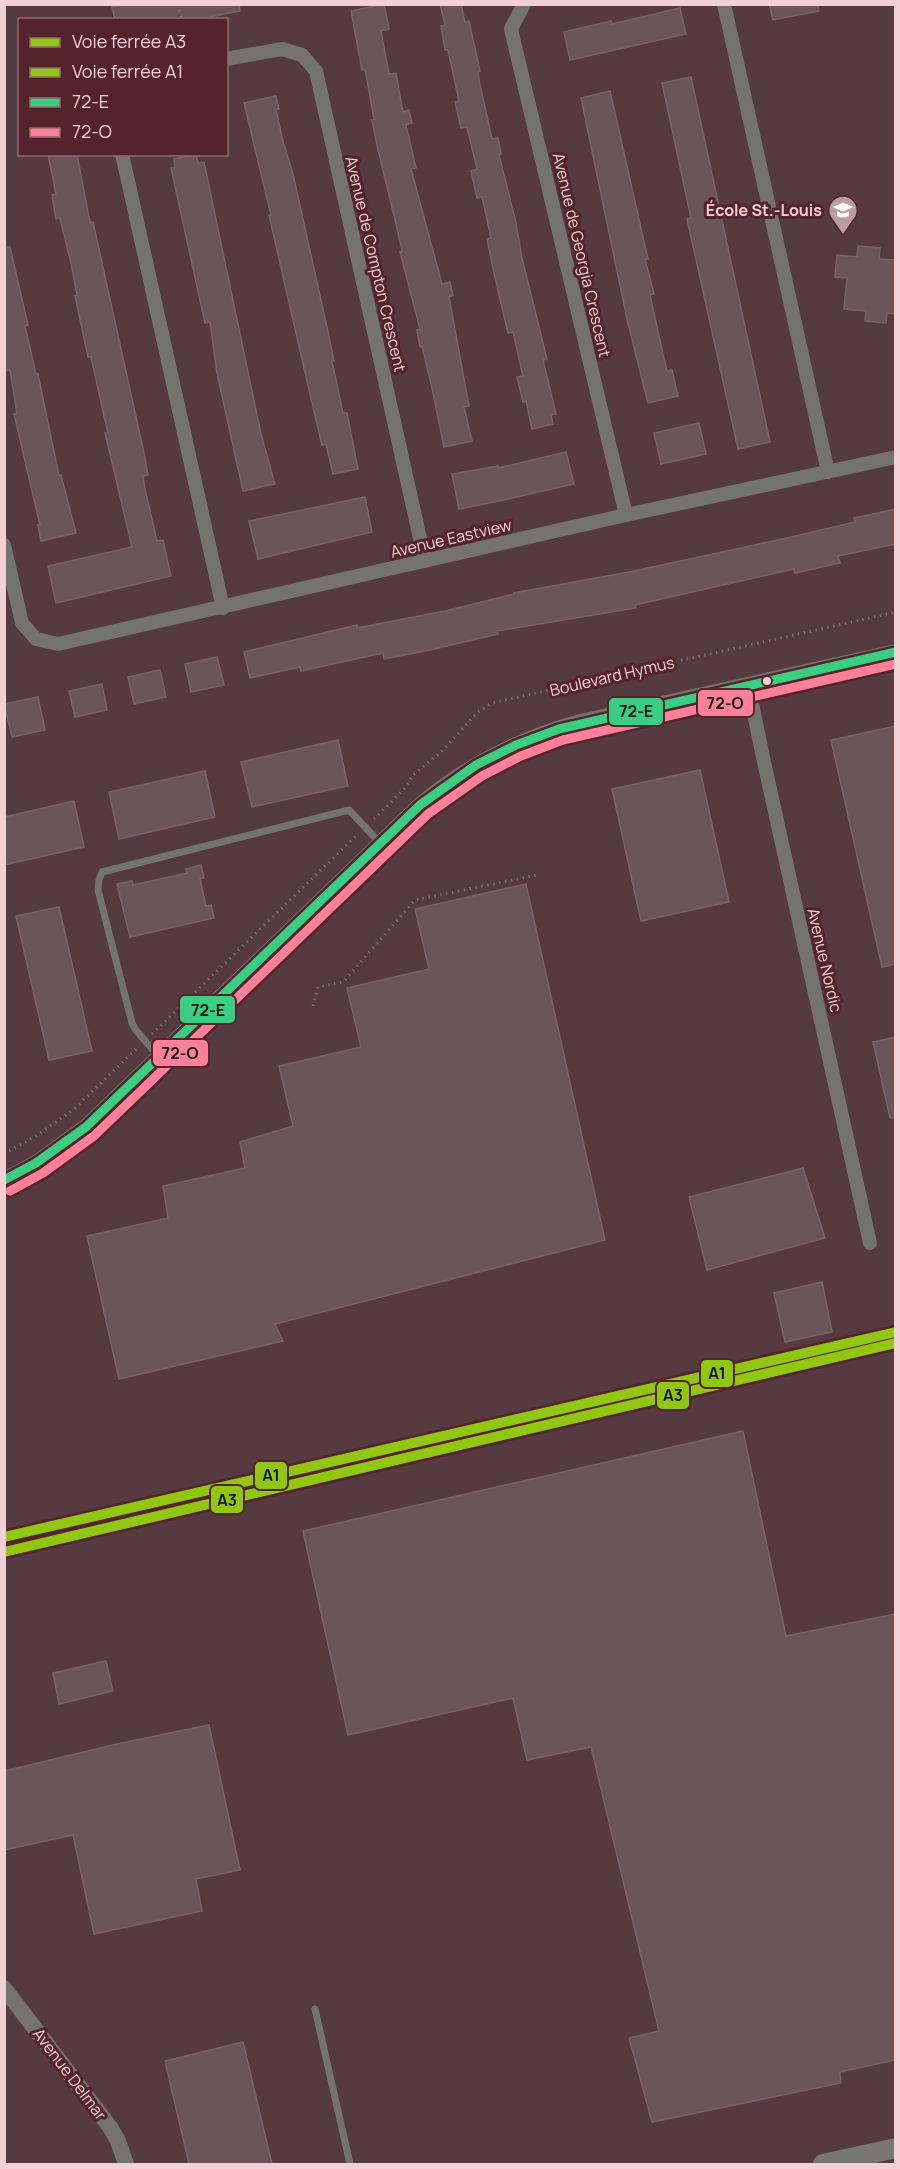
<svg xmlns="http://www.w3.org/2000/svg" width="900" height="2169" font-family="Manrope,sans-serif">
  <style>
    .building { fill: #6b555b; stroke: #796269; stroke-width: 1.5 }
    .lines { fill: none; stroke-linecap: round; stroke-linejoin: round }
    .path { stroke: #7a716f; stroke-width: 3; stroke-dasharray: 1.5 4.5; stroke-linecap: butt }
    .service { stroke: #75736e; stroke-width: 7 }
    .minor { stroke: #75736e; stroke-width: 14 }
    .tertiary { stroke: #75736e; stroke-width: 16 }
    .secondary { stroke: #787871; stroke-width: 20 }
    .bus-1-casing { stroke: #55232c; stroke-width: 14 }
    .bus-2-casing { stroke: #55232c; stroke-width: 14 }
    .bus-1 { stroke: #3ace82; stroke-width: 9 }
    .bus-2 { stroke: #ff8098; stroke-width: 9 }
    .rail-1-casing { stroke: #55232c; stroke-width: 15 }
    .rail-2-casing { stroke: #55232c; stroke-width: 15 }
    .rail-1 { stroke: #91c713; stroke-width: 10 }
    .rail-2 { stroke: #91c713; stroke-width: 10 }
    .bus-dot { fill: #f2d1d4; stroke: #55232c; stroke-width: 2 }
    .labels { text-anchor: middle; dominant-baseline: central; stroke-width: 6; stroke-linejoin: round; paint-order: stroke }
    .poi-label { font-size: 16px; font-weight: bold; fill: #f2d1d4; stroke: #55232c; text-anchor: end }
    .street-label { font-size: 16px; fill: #f2d1d4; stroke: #55232c }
    .line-badge { stroke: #55232c; stroke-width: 2 }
    .pale-badge-label { font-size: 16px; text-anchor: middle; font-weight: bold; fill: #111 }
  </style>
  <rect width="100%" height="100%" fill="#553a3f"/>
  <!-- building -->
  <g class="building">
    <path d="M124 4H239L240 11 210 17 211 20H115L112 7Z"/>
    <path d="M384 4 389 29 381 31 389 74 396 73 403 112 409 110 412 123 406 125 416 168 411 169 442 284 450 282 453 295 449 297 469 406 464 407 472 441 444 447 432 388 422 346 420 347 417 330 420 329 400 252 402 251 397 228 378 150 372 120 374 119 365 69 362 70 351 11Z"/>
    <path d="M440 4H461L465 22 469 21 480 71 478 72 479 80 492 139 498 138 501 154 499 155 516 223 522 258 547 359 543 360 556 414 551 415 553 424 532 429 526 401 523 402 517 377 523 376 513 332 508 333 494 273 487 239 491 238 482 197 477 198 471 171 477 169 467 127 461 128 455 102 459 101 448 50H445L441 26 445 25Z"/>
    <path d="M769 4H818L819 11 773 20Z"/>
    <path d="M680 8 686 34 570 60 564 32 611 21 612 24Z"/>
    <path d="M691 77 770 442 738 449 687 219 691 218 662 83Z"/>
    <path d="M610 91 648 259H645L654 294 650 295 663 354 667 371 672 370 678 396 648 403 627 319 581 98Z"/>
    <path d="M276 96 279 109 276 110 283 141 293 174 327 327 334 361H332L343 413H347L358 469 333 474 326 444 322 445 306 377 269 215H271L244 103Z"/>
    <path d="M48 154H77L90 223 93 222 144 453 148 475 143 476 145 489 157 541 163 540 171 576 56 603 48 566 132 547 105 433H108L104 416 91 357H88L75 296 77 295 71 263 60 218 56 219 52 195 56 194Z"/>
    <path d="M196 154 198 163 204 162 261 434 275 484 243 491 217 373 210 322 205 323 171 168 175 167 174 159Z"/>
    <path d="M858 246 880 248 879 259 896 260V314L887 313 886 323 865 321 866 311 844 309 847 278 835 277 837 255 857 257Z"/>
    <path d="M4 247H10L28 325 25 326 36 374H38L59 476 61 475 76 533 41 541 38 525H40L14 414H17L10 370 4 371Z"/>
    <path d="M699 423 706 454 661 464 654 433Z"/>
    <path d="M566 452 574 484 499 501 459 509 452 474 498 466V468Z"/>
    <path d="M365 497 372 532 258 559 249 521Z"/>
    <path d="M896 509V544L838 556 840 563 795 573 794 569 635 605 636 608 497 631 498 634 430 650 384 659 383 653 301 671 300 667 250 678 244 652 357 625V628L445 611 514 594V593L629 572 787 538 855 522 854 518Z"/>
    <path d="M217 657 224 685 191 692 185 664Z"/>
    <path d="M160 670 166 697 134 704 128 677Z"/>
    <path d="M102 684 107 710 75 717 69 691Z"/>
    <path d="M38 697 45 730 12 737 4 704Z"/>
    <path d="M896 726V964L882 967 831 740Z"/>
    <path d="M338 740 348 786 252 807 241 762Z"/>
    <path d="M700 770 729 902 641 921 612 789Z"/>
    <path d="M205 771 215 817 119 839 109 792Z"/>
    <path d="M74 801 84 847 4 865V817Z"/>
    <path d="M201 865 204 878 200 879 206 906 211 905 214 918 130 937 117 884 132 881 133 885 187 873 186 869Z"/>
    <path d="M526 884 605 1240 275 1324 283 1341 119 1379 87 1236 168 1218 163 1186 245 1168 240 1142 293 1126 279 1066 361 1047 347 988 429 969 415 909Z"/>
    <path d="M59 907 92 1051 49 1060 16 916Z"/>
    <path d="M896 1037V1117L890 1118 873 1042Z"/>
    <path d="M803 1168 825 1238 707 1270 689 1197Z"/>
    <path d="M822 1282 832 1332 785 1342 774 1293Z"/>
    <path d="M743 1431 786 1636 896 1614V2060L840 2072 841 2083 652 2122 629 2038 659 2031 591 1747 527 1760 513 1698 348 1735 303 1531Z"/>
    <path d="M106 1661 113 1691 59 1704 53 1673Z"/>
    <path d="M209 1725 240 1870 196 1879 202 1911 94 1934 73 1835 4 1850V1771L117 1744Z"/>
    <path d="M243 2042 272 2164H189L165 2061Z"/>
  </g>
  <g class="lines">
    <!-- path -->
    <g class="path">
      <path d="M178 4 182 20"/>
      <path d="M374 819 404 789 413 775 442 751 478 712 492 703 896 612"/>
      <path d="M313 1006 318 987 343 982 415 900 537 875"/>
      <path d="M152 1034 358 834"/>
      <path d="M4 1154 36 1136 74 1109 136 1049"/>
    </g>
    <!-- service -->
    <g class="service">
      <path d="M158 1056 135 1029 132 1023 98 890 99 880 102 872 349 810 380 843"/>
      <path d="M315 2009 350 2164"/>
    </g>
    <!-- minor -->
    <g class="minor">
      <path d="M524 4 511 29 626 515"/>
      <path d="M724 4 828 472"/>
      <path d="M226 59 282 49 302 55 316 71 425 561"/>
      <path d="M122 154 223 608"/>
      <path d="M4 545 22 623 36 639 58 644 626 515 896 457"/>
      <path d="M748 684 764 762 870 1243"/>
    </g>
    <!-- tertiary -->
    <g class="tertiary">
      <path d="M4 1180 36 1163 86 1127 420 805C468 765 521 738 581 722L896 652"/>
      <path d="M4 1988 110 2127 118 2141 126 2164"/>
    </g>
    <!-- secondary -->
    <path class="secondary" d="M823 2164 896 2148"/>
    <!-- bus-1 casing -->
    <g class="bus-1-casing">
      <path id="bus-1" d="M4 1180 36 1163 86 1127 420 805 476 765 516 745 559 729 896 652"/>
    </g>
    <!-- bus-2 casing -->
    <g class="bus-2-casing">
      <path id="bus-2" d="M10 1191 43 1173 94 1136 428 814 482 776 521 756 563 740 896 664"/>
    </g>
    <!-- bus-1 -->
    <use href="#bus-1" class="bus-1"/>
    <!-- bus-2 -->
    <use href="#bus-2" class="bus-2"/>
    <!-- rail-1 casing -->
    <g class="rail-1-casing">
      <path id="rail-1" d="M4 1552 896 1343"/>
    </g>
    <!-- rail-2 casing -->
    <g class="rail-2-casing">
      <path id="rail-2" d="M4 1537 896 1332"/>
    </g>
    <!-- rail-1 -->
    <use href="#rail-1" class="rail-1"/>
    <!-- rail-2 -->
    <use href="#rail-2" class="rail-2"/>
  </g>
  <!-- icons -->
  <defs>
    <g id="school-pin" transform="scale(1.5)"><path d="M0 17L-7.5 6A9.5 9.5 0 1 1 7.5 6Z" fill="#bb9ca0" stroke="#55232c"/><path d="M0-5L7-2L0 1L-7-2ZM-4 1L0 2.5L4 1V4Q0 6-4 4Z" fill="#fff"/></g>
  </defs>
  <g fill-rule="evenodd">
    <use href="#school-pin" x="843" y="210"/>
  </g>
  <!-- markers -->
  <circle class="bus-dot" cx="767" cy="681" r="5"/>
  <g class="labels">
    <!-- poi labels -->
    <g class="poi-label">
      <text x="822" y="210">École St.-Louis</text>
    </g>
    <!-- street labels -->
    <g class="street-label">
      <text transform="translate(582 255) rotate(77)">Avenue de Georgia Crescent</text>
      <text transform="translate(376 264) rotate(77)">Avenue de Compton Crescent</text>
      <text transform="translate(451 538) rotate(-13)">Avenue Eastview</text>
      <text transform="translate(612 676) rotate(-13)">Boulevard Hymus</text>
      <text transform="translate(825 960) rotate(77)">Avenue Nordic</text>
      <text transform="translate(70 2074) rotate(53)">Avenue Delmar</text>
    </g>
  </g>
  <g class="line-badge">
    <rect x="697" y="689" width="57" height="28" rx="6" fill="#ff8098"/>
    <rect x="608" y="697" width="56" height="29" rx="6" fill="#3ace82"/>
    <rect x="179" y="995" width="57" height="29" rx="6" fill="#3ace82"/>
    <rect x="152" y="1039" width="57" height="28" rx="6" fill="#ff8098"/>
    <rect x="700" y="1359" width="34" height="29" rx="6" fill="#91c713"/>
    <rect x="656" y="1381" width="34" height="29" rx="6" fill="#91c713"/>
    <rect x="254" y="1461" width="34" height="29" rx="6" fill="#91c713"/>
    <rect x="210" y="1485" width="34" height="29" rx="6" fill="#91c713"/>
  </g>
  <g class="pale-badge-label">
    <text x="725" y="709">72-O</text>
    <text x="636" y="717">72-E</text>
    <text x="208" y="1016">72-E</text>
    <text x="180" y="1059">72-O</text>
    <text x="717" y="1379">A1</text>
    <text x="673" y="1401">A3</text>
    <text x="271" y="1481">A1</text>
    <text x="227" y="1506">A3</text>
  </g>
  <!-- border -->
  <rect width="900" height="2169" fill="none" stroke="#f2d1d4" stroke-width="12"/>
  <!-- legend -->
  <rect x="18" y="18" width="210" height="138" fill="#55232c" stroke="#94696f" stroke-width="1.5"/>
  <rect x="30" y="38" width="30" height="9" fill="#91c713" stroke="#94696f" stroke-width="1.5"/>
  <text x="72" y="48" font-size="18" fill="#f2d1d4">Voie ferrée A3</text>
  <rect x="30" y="68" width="30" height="9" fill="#91c713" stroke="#94696f" stroke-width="1.5"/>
  <text x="72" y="78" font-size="18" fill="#f2d1d4">Voie ferrée A1</text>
  <rect x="30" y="98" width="30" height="9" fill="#3ace82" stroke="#94696f" stroke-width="1.5"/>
  <text x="72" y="108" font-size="18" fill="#f2d1d4">72-E</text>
  <rect x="30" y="128" width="30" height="9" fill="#ff8098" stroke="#94696f" stroke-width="1.5"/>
  <text x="72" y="138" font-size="18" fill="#f2d1d4">72-O</text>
</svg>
